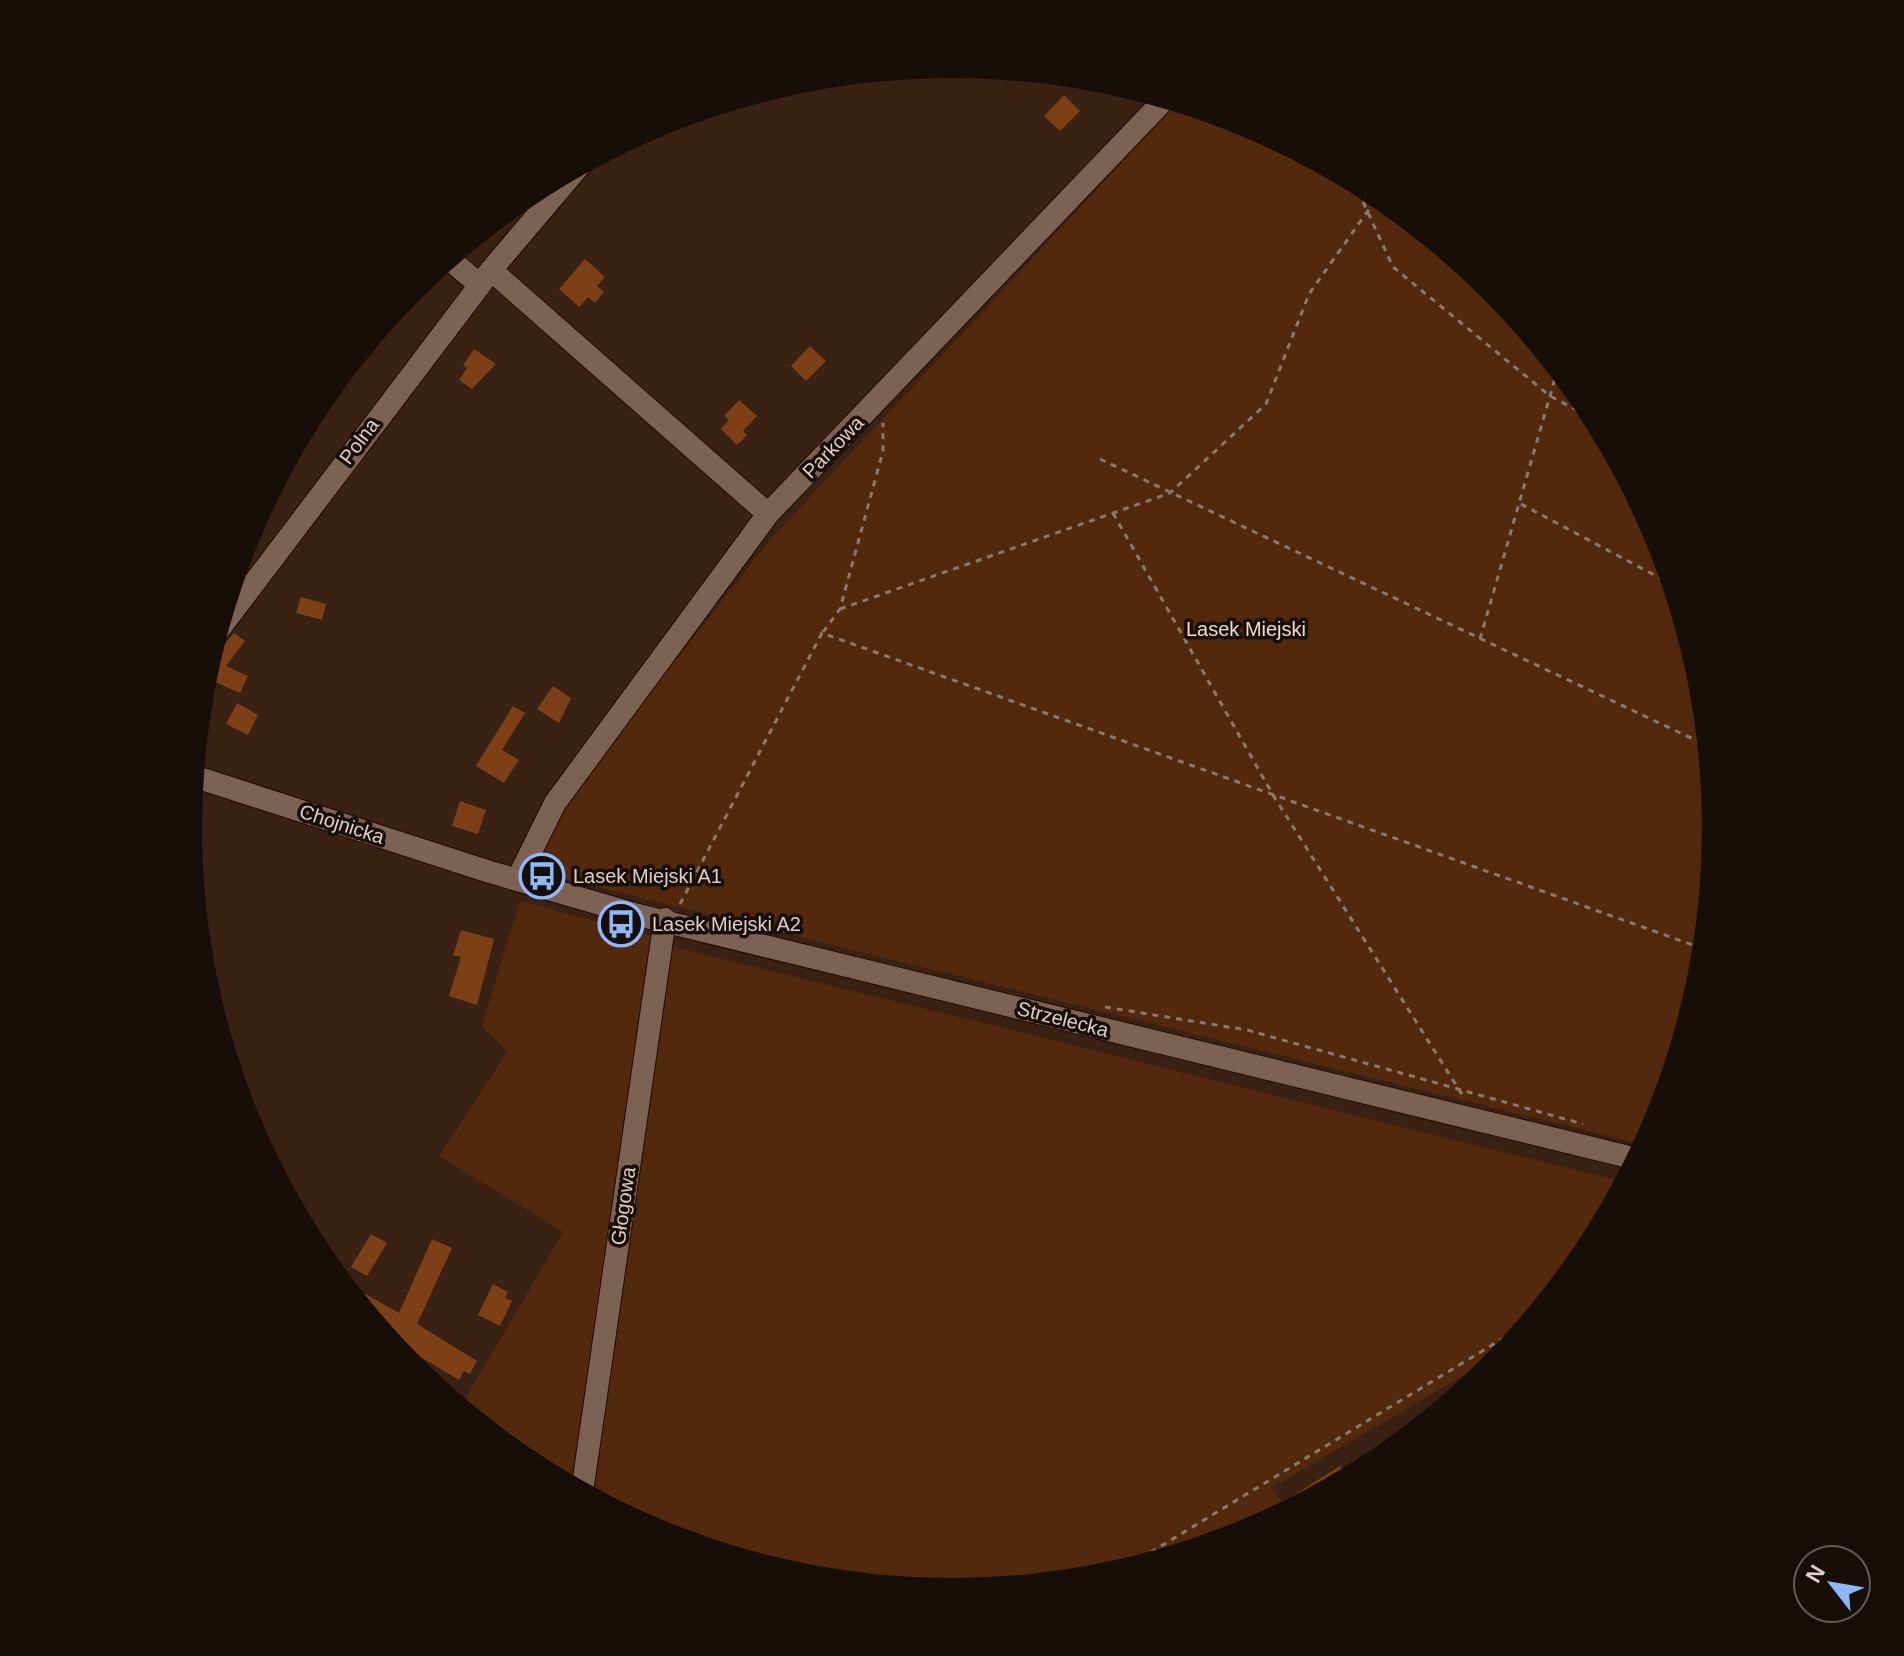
<svg xmlns="http://www.w3.org/2000/svg" width="1904" height="1656" font-family="Helvetica,sans-serif">
  <style>
    .green { fill: #52290d }
    .building { fill: #7d4016 }
    .lines { fill: none; stroke-linecap: round; stroke-linejoin: round }
    .minor-casing { stroke: #1f0a01; stroke-width: 24 }
    .path { stroke: #8c786c; stroke-width: 3; stroke-dasharray: 6 6; stroke-linecap: butt }
    .minor { stroke: #7d6152; stroke-width: 22 }
    .labels { text-anchor: middle; dominant-baseline: central; stroke-width: 7; stroke-linejoin: round; paint-order: stroke }
    .street-label { font-size: 20px; fill: #decec5; stroke: #180e08 }
    .park-label { font-size: 20px; fill: #f1dacd; stroke: #180e08 }
    .poi-label { font-size: 20px; fill: #decec5; stroke: #180e08; text-anchor: start }
  </style>
  <rect width="100%" height="100%" fill="#392113"/>
  <!-- green -->
  <g class="green">
    <path d="M1178 102 1245 122 1377 193 1493 288 1587 404 1658 536 1701 679 1716 828 1701 977 1658 1121 1645 1145 528 870 561 807 768 542Z"/>
    <path d="M520 901 651 936 571 1486 527 1463 438 1389 440 1386 464 1401 563 1232 439 1156 507 1052 482 1026Z"/>
    <path d="M671 946 1625 1182 1587 1253 1507 1350 1271 1488 1289 1510 1244 1534 1101 1577 952 1592 803 1577 659 1534 587 1495Z"/>
  </g>
  <!-- building -->
  <g class="building">
    <path d="M1064 95 1080 111 1060 131 1044 116Z"/>
    <path d="M585 259 605 277 597 286 604 292 595 303 588 297 579 307 559 289Z"/>
    <path d="M810 346 826 361 806 381 791 366Z"/>
    <path d="M474 349 496 364 472 389 459 380 467 368 463 365Z"/>
    <path d="M739 400 757 416 743 431 747 435 737 445 721 429 729 420 724 416Z"/>
    <path d="M301 597 326 604 322 620 296 613Z"/>
    <path d="M234 633 245 641 226 666 248 676 240 693 215 682 201 700 207 665Z"/>
    <path d="M553 686 571 698 559 723 537 709Z"/>
    <path d="M237 703 258 715 248 735 226 724Z"/>
    <path d="M513 706 525 713 502 750 519 760 504 783 476 766Z"/>
    <path d="M460 801 486 810 478 834 452 826Z"/>
    <path d="M461 930 494 939 477 1005 449 996 461 957 453 955Z"/>
    <path d="M371 1234 387 1243 367 1276 351 1267Z"/>
    <path d="M432 1239 452 1248 417 1324 477 1361 470 1374 464 1371 459 1380 384 1335 339 1279 399 1313Z"/>
    <path d="M493 1284 508 1292 505 1298 512 1301 500 1326 478 1315Z"/>
    <path d="M1340 1466 1348 1478 1293 1508 1288 1499Z"/>
  </g>
  <g class="lines">
    <!-- minor casing -->
    <g class="minor-casing">
      <g id="minor">
        <path d="M491 270 581 164"/>
        <path d="M480 285 491 270 768 514 1166 98"/>
        <path d="M217 632 480 285 448 258"/>
        <path d="M193 776 490 872 638 915 1637 1159"/>
        <path d="M517 880 555 803 768 514"/>
        <path d="M582 1492 665 919"/>
      </g>
    </g>
    <!-- path -->
    <g class="path">
      <path d="M1353 180 1393 267 1550 396 1596 420"/>
      <path d="M1100 459 1708 746"/>
      <path d="M1521 504 1673 585"/>
      <path d="M1113 513 1273 795 1463 1096"/>
      <path d="M840 609 1170 493 1266 404 1309 294 1379 195"/>
      <path d="M823 632 840 609 883 451V423"/>
      <path d="M1480 639 1558 368"/>
      <path d="M680 904 822 633 1704 949"/>
      <path d="M1105 1007 1247 1030 1583 1124"/>
      <path d="M1120 1571 1530 1322"/>
    </g>
    <!-- minor -->
    <use href="#minor" class="minor"/>
  </g>
  <!-- icons -->
  <defs>
    <g id="bus-ring" transform="scale(2.3)"><circle r="9.5" fill="#180e08" stroke="#8db9fc" stroke-width="1.5"/><path d="M-5-6H5V4H4V6H2V4H-2V6H-4V4H-5ZM-3.5-4V0h7V-4ZM-3.5 1.2v1.5H-2V1.2ZM2 1.2v1.5H3.5V1.2Z" fill="#8db9fc"/></g>
  </defs>
  <g fill-rule="evenodd">
    <use href="#bus-ring" x="542" y="876"/>
    <use href="#bus-ring" x="621" y="924"/>
  </g>
  <g class="labels">
    <!-- street labels -->
    <g class="street-label">
      <text transform="translate(359 441) rotate(-53)">Polna</text>
      <text transform="translate(833 447) rotate(-46)">Parkowa</text>
      <text transform="translate(342 824) rotate(18)">Chojnicka</text>
      <text transform="translate(1063 1019) rotate(14)">Strzelecka</text>
      <text transform="translate(623 1206) rotate(-82)">Głogowa</text>
    </g>
    <!-- park labels -->
    <g class="park-label">
      <text x="1246" y="629">Lasek Miejski</text>
    </g>
    <!-- poi labels -->
    <g class="poi-label">
      <text x="573" y="876">Lasek Miejski A1</text>
      <text x="652" y="924">Lasek Miejski A2</text>
    </g>
  </g>
  <!-- crop -->
  <path d="M0 0H1904V1656H0ZM202 828a750 750 0 1 1 1500 0a750 750 0 1 1-1500 0Z" fill="#180e08" fill-rule="evenodd"/>
  <!-- north arrow -->
  <g transform="translate(1832 1584) rotate(301)"><circle r="38" fill="#180e08" stroke="#675b54" stroke-width="2"/>
  <path d="M0-6L14 30L0 20L-14 30Z" fill="#8db9fc"/>
  <text y="-12" font-size="22" font-weight="bold" text-anchor="middle" fill="#decec5">N</text>
  </g>
</svg>
